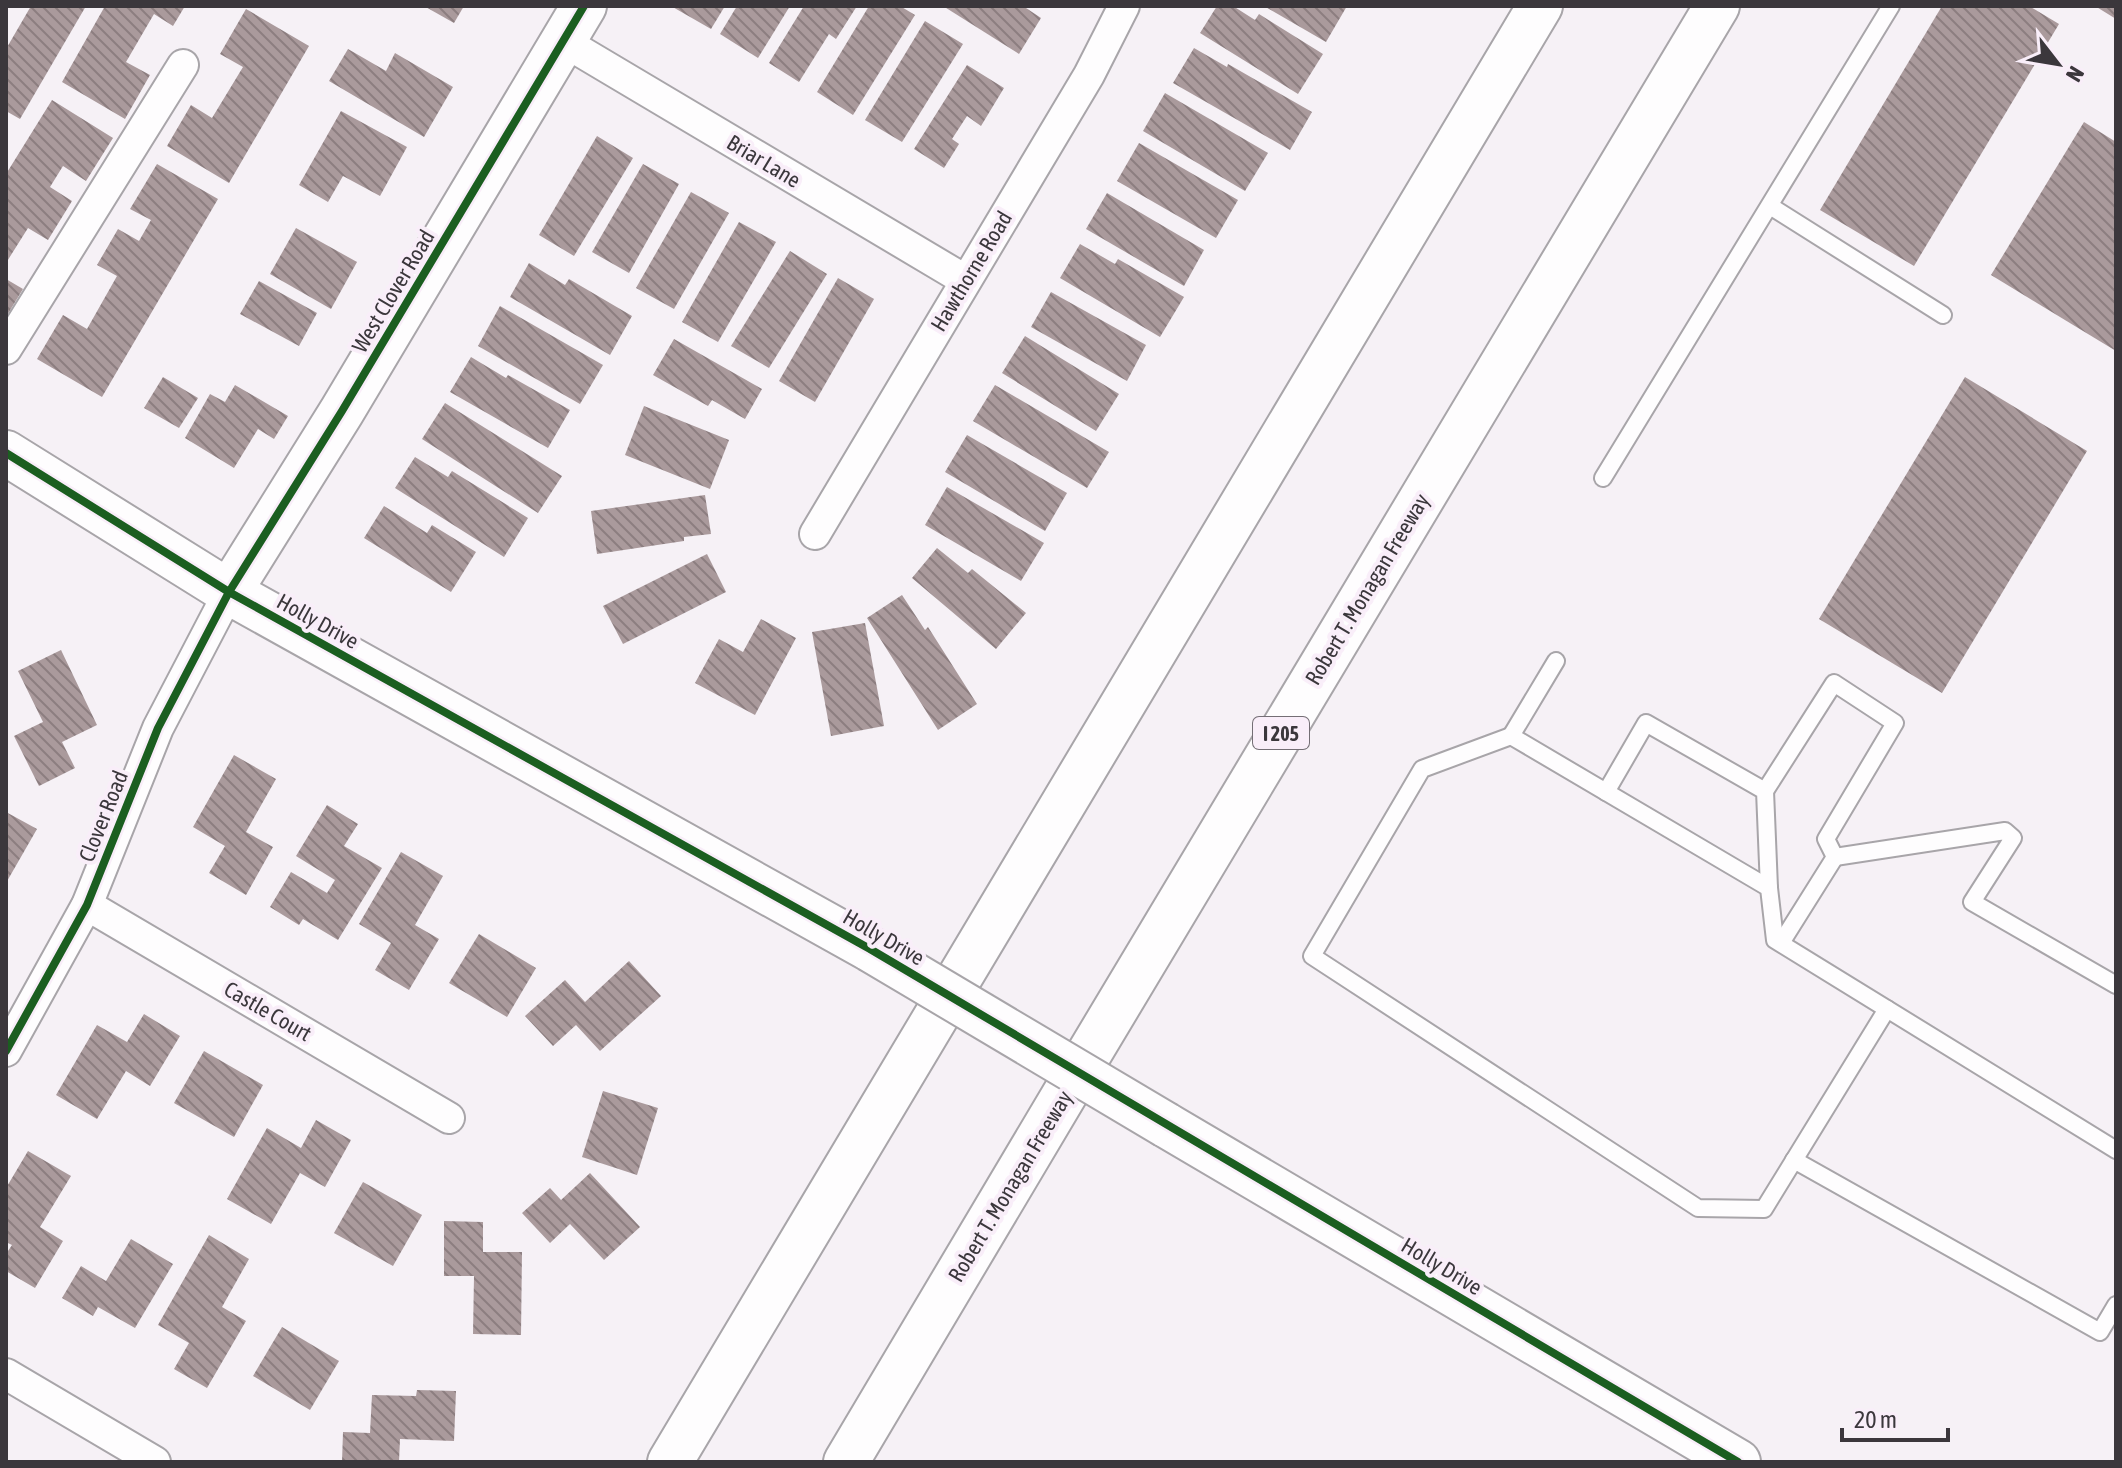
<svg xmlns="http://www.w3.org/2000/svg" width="2122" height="1468" font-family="'Asap Condensed',sans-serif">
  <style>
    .building { fill: url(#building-back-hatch) }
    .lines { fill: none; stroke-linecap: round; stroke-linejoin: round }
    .lane-casing { stroke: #a8a5a9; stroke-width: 20 }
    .street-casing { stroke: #a8a5a9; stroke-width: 34 }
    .secondary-casing { stroke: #a8a5a9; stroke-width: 48 }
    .highway-casing { stroke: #a8a5a9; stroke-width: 48 }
    .lane { stroke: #fefdfe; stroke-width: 16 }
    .street { stroke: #fefdfe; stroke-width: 30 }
    .secondary { stroke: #fefdfe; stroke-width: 44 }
    .highway { stroke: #fefdfe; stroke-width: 44 }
    .secondary-bridge-casing { stroke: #a8a5a9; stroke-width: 48; stroke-linecap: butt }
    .secondary-bridge { stroke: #fefdfe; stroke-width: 44 }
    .cycleway-casing { stroke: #f9eef9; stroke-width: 13 }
    .cycleway { stroke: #1b5e20; stroke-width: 8 }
    .labels { text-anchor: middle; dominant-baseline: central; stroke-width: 8; stroke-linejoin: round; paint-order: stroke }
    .shield { fill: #f9eef9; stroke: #746e75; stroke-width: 2 }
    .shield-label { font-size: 20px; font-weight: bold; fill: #3b373c }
    .street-label { font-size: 22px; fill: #3b373c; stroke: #f9eef9 }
  </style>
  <defs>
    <pattern id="building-back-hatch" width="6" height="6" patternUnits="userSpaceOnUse" patternTransform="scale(2)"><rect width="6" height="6" fill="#aa9a9c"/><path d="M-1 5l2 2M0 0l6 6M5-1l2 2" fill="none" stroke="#8c7e80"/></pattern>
  </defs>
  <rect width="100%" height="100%" fill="#f6f1f6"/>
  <!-- building -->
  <g class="building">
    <path d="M31 6H86L20 119 6 111V49Z"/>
    <path d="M105 6H185L173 26 154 14 126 62 150 75 125 119 62 82Z"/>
    <path d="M424 6H464L454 23Z"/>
    <path d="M671 6H725L711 29Z"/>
    <path d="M737 6H790L758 58 720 34Z"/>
    <path d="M804 6H857L836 39 829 34 799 82 769 63Z"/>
    <path d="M869 6H900L915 15 853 115 817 92Z"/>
    <path d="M943 6H1023L1041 18 1019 54Z"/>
    <path d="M1217 6H1233L1255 20 1259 14 1323 54 1298 94 1200 33Z"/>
    <path d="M1264 6H1347L1326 42Z"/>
    <path d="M1942 6H2029L2059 24 1914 266 1820 210Z"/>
    <path d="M2095 6H2116V19Z"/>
    <path d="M246 9 309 46 229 183 167 146 191 105 212 118 243 67 220 54Z"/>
    <path d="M925 21 963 44 902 142 865 120Z"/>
    <path d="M1194 48 1227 67 1228 64 1312 112 1290 150 1173 83Z"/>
    <path d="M348 49 386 71 395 53 453 87 424 137 329 81Z"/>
    <path d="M967 65 1004 88 981 126 967 116 952 139 959 144 944 168 914 149Z"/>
    <path d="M1165 93 1268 153 1245 191 1143 131Z"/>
    <path d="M52 100 113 138 86 181 63 166 50 187 72 201 48 240 28 228 6 263V174Z"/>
    <path d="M341 111 407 147 380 196 343 176 328 202 299 185Z"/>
    <path d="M2084 122 2116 142V351L1991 275Z"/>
    <path d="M597 136 633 158 574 256 539 235Z"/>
    <path d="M1139 143 1238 200 1216 238 1117 181Z"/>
    <path d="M157 164 218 199 102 397 37 359 63 315 87 329 117 276 97 265 118 229 139 241 151 220 130 209Z"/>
    <path d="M643 164 679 184 629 273 592 252Z"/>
    <path d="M691 192 729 213 674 309 636 288Z"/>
    <path d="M1107 193 1204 250 1184 286 1086 229Z"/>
    <path d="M739 222 776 242 718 342 682 322Z"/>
    <path d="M296 228 357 262 331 309 270 274Z"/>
    <path d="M1080 244 1115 264 1118 259 1184 297 1160 337 1060 278Z"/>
    <path d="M790 251 827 274 769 368 731 346Z"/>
    <path d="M529 263 565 285 569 279 632 316 610 355 510 297Z"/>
    <path d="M838 278 874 299 815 402 779 381Z"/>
    <path d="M6 279 23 289 6 317Z"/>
    <path d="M259 281 317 313 299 346 240 314Z"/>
    <path d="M1051 292 1146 345 1127 381 1031 327Z"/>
    <path d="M500 306 603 365 580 404 478 346Z"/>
    <path d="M1025 336 1119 394 1096 431 1002 373Z"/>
    <path d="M674 339 762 389 745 419 712 400 708 406 653 375Z"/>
    <path d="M471 357 506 378 508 375 570 410 548 448 450 392Z"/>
    <path d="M163 377 198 398 179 428 144 408Z"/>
    <path d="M1965 377 2087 451 1942 693 1819 619Z"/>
    <path d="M235 385 288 416 274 439 258 429 234 468 185 438 210 394 225 402Z"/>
    <path d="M995 385 1109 452 1087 488 973 421Z"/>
    <path d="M445 403 562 476 538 513 422 439Z"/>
    <path d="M644 406 729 440 710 489 625 455Z"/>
    <path d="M967 435 1067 493 1045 531 945 472Z"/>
    <path d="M415 457 448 477 452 471 528 518 504 557 395 488Z"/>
    <path d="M947 487 1044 543 1021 581 925 525Z"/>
    <path d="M705 495 711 534 684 537V541L597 554 591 511Z"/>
    <path d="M384 506 427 533 432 525 476 552 451 592 364 538Z"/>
    <path d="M937 548 968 573 972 569 1026 613 996 649 912 578Z"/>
    <path d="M707 554 726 592 623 644 603 606Z"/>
    <path d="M902 595 925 630 928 627 977 704 938 730 867 618Z"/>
    <path d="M761 619 796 638 755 715 695 683 719 639 743 652Z"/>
    <path d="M865 623 884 726 831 736 812 632Z"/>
    <path d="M61 650 97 725 62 742 75 768 39 786 14 736 43 722 18 671Z"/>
    <path d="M234 755 276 779 246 832 273 847 246 895 209 873 225 846 193 827Z"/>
    <path d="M327 805 358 824 344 846 382 868 338 940 303 919 299 925 270 907 291 872 327 893 335 880 296 856Z"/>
    <path d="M6 812 37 829 6 883Z"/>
    <path d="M401 852 443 876 415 925 439 939 409 990 375 970 391 943 359 924Z"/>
    <path d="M479 934 536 968 507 1017 449 983Z"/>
    <path d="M629 961 661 996 600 1051 576 1025 553 1046 525 1016 565 980 585 1002Z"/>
    <path d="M144 1014 180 1036 150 1086 126 1071 97 1119 56 1095 97 1025 127 1042Z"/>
    <path d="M204 1051 263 1085 234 1137 174 1103Z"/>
    <path d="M603 1091 658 1108 637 1175 582 1157Z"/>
    <path d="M316 1120 351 1140 325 1187 300 1173 271 1224 227 1199 267 1128 301 1148Z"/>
    <path d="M28 1151 71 1176 40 1227 63 1241 35 1288 6 1271V1254L12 1245 6 1242V1188Z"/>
    <path d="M590 1173 640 1227 604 1260 570 1224 550 1243 522 1213 550 1188 561 1200Z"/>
    <path d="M363 1182 422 1215 393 1266 334 1233Z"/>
    <path d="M444 1221 483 1222V1252H522L521 1335 473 1334 474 1276H444Z"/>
    <path d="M209 1235 249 1259 222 1307 246 1321 207 1388 174 1369 189 1343 158 1325Z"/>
    <path d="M131 1239 173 1264 135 1328 98 1307 93 1316 62 1298 81 1266 106 1281Z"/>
    <path d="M282 1327 339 1361 310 1410 253 1376Z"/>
    <path d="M417 1390 456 1391 454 1441 400 1439 399 1462H342L343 1432 370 1433 372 1395 416 1396Z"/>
  </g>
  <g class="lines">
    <!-- lane casing -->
    <g class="lane-casing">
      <g id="lane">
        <path d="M1770 206 1943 315"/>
        <path d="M1603 478 1891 6"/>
        <path d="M1556 661 1511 736 1769 888 1775 940 2116 1150"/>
        <path d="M1511 736 1422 769 1312 956 1698 1208 1764 1209 1887 1009"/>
        <path d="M1765 791 1834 683 1895 723 1826 839 1835 857 1781 943"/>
        <path d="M1606 792 1646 723 1765 791 1769 888"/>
        <path d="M1835 857 2005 831 2013 838 1972 902 2116 985"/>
        <path d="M1794 1160 2100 1332 2116 1305"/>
      </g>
    </g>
    <!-- street casing -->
    <g class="street-casing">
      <g id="street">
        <path d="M563 41 965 280"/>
        <path d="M6 349 183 65"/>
        <path d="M815 534 1089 75 1124 6"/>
        <path d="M87 905 449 1118"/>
        <path d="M6 1051 87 905 158 728 229 592"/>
        <path d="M6 1374 155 1462"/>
      </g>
    </g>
    <!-- secondary casing -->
    <g class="secondary-casing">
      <g id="secondary">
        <path d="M6 453 229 592 870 949"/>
        <path d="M229 592 342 411 584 6"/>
        <path d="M1166 1125 1738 1462"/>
      </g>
    </g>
    <!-- highway casing -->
    <g class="highway-casing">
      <g id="highway">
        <path d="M670 1462 1540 6"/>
        <path d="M846 1462 1066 1092 1717 6"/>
      </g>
    </g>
    <!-- lane -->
    <use href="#lane" class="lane"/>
    <!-- street -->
    <use href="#street" class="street"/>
    <!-- secondary -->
    <use href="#secondary" class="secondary"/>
    <!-- highway -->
    <use href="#highway" class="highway"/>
    <!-- secondary-bridge casing -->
    <g class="secondary-bridge-casing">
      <path id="secondary-bridge" d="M870 949 1166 1125"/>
    </g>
    <!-- secondary-bridge -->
    <use href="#secondary-bridge" class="secondary-bridge"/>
    <!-- cycleway casing -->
    <g class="cycleway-casing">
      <g id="cycleway">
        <path d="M6 453 229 592 870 949 1738 1462"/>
        <path d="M6 1051 87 905 158 728 229 592 342 411 584 6"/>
      </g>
    </g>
    <!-- cycleway -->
    <use href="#cycleway" class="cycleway"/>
  </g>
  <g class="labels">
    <!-- shield labels -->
    <rect class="shield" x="1253" y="717" width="56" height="32" rx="6"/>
    <g class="shield-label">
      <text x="1281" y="733">I 205</text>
    </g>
    <!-- street labels -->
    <g class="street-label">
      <text transform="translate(764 161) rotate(31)">Briar Lane</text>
      <text transform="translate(971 271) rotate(-59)">Hawthorne Road</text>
      <text transform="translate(393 291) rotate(-59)">West Clover Road</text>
      <text transform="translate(1367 589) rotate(-59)">Robert T. Monagan Freeway</text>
      <text transform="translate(318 621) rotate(29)">Holly Drive</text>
      <text transform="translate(103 816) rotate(-68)">Clover Road</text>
      <text transform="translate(884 937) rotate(30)">Holly Drive</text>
      <text transform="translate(268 1011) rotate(30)">Castle Court</text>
      <text transform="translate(1010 1186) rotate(-59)">Robert T. Monagan Freeway</text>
      <text transform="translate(1442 1266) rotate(31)">Holly Drive</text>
    </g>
  </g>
  <!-- border -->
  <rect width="2122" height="1468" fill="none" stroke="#3b373c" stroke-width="16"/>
  <!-- north arrow -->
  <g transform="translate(2058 64) rotate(121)" stroke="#f9eef9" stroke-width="6" paint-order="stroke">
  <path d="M0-6L14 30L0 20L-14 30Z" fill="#3b373c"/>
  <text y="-12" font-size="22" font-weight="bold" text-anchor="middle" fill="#3b373c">N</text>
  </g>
  <!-- scale -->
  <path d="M1842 1428v12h106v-12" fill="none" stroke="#3b373c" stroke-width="4"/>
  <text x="1854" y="1428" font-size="24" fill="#3b373c" stroke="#f9eef9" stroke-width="6" paint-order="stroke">20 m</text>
</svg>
